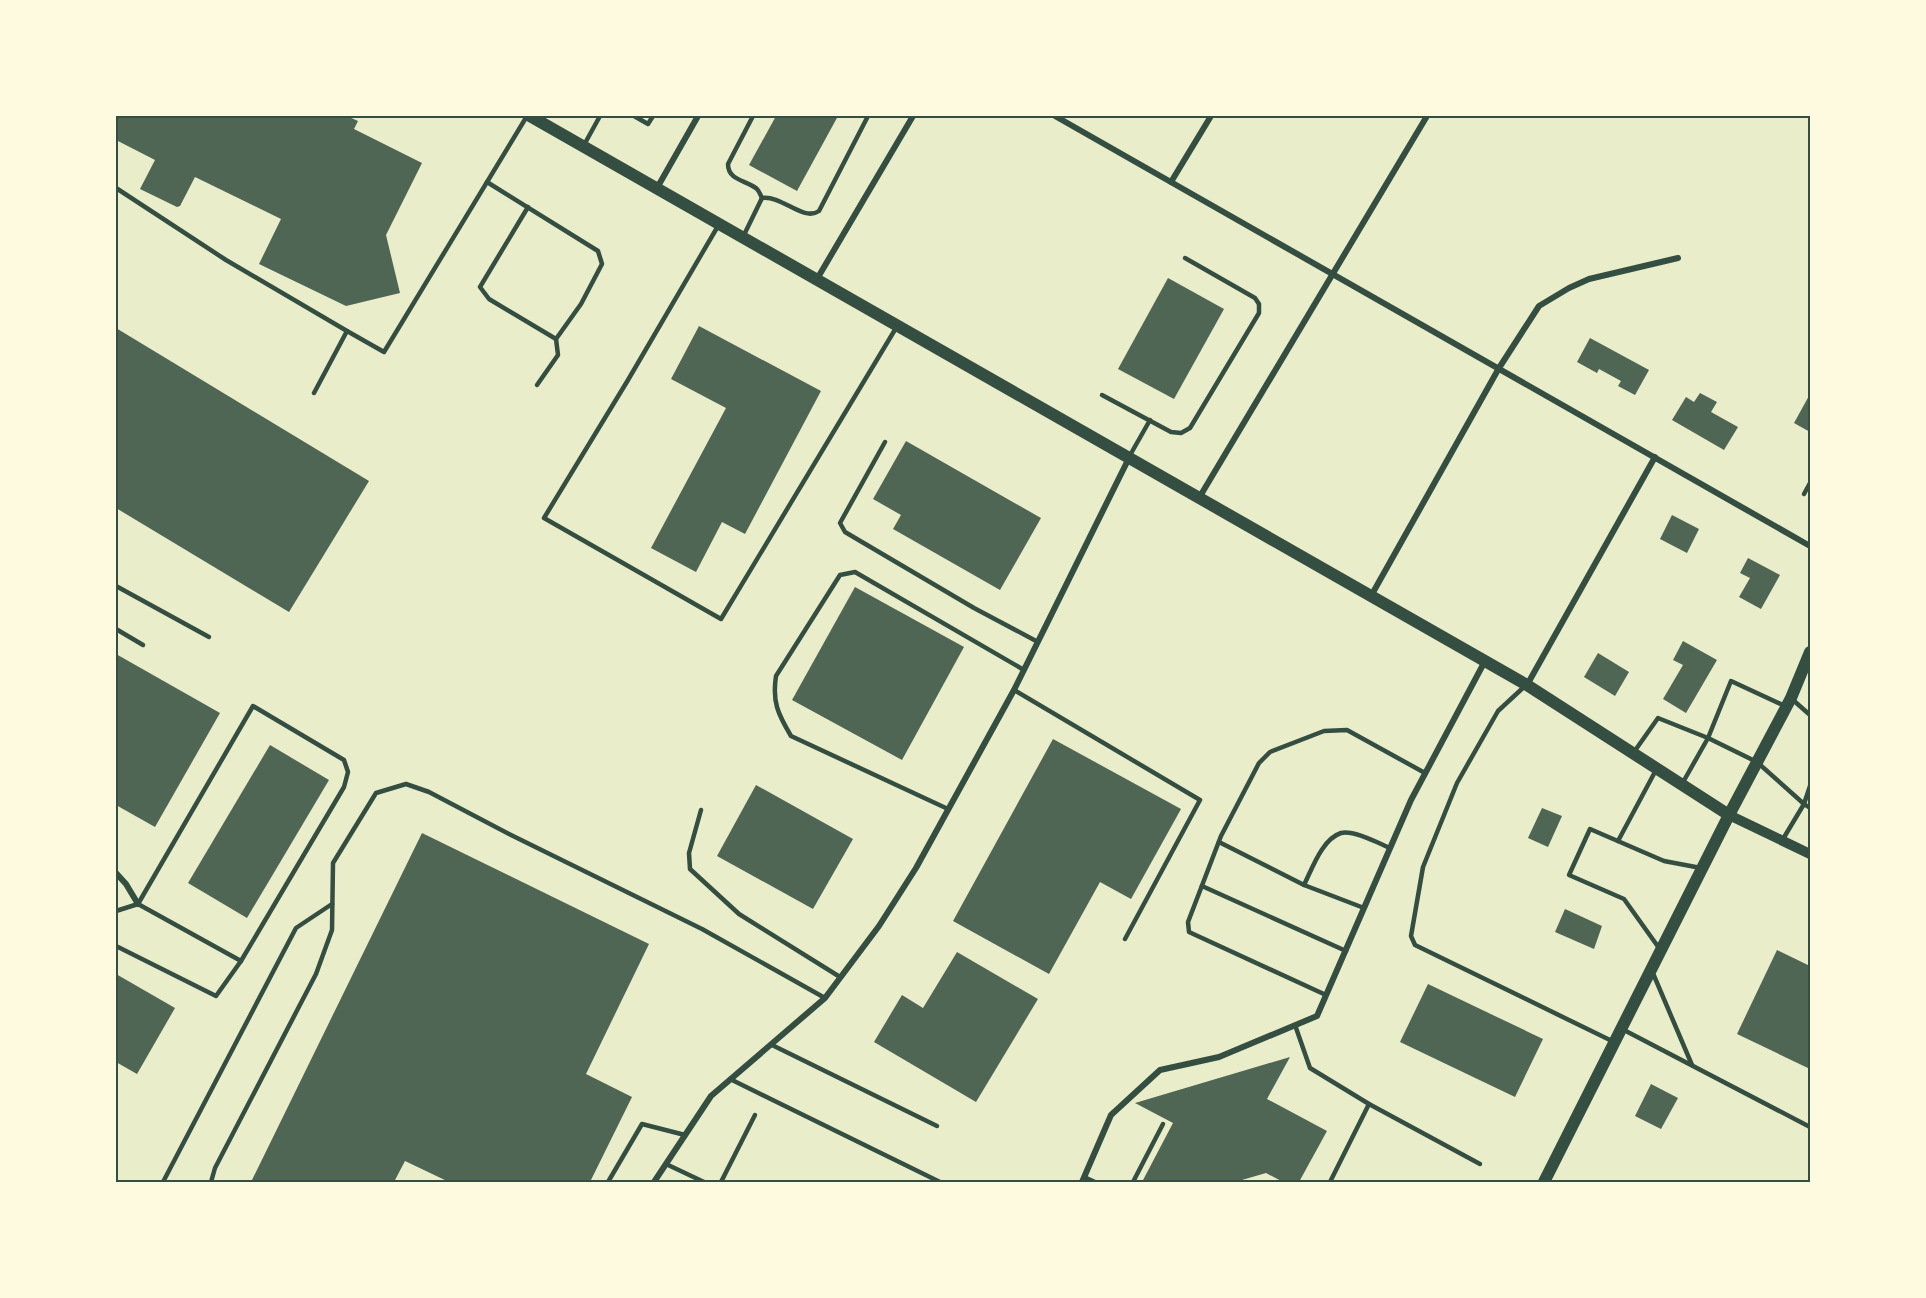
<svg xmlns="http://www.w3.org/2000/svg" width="1926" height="1298" font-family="'Varela Round',sans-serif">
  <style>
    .building { fill: #4f6655 }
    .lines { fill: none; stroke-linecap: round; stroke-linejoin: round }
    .service { stroke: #344e41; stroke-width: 4.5 }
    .minor { stroke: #344e41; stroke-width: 6 }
    .tertiary { stroke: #344e41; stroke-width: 10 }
    .secondary { stroke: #344e41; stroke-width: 12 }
    .neatline { fill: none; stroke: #344e41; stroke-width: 2 }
  </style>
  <rect width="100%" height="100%" fill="#e9edc9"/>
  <!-- building -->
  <g class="building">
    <path d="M116 116H347L358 121 354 129 422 163 386 235 400 293 346 306 259 264 281 219 195 177 180 206 177 207 140 189 155 160 116 140Z"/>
    <path d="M776 116H838L797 191 749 165Z"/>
    <path d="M1168 278 1224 309 1174 399 1118 369Z"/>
    <path d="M699 326 821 391 745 534 722 522 696 572 651 548 726 408 671 379Z"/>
    <path d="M116 328 369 481 289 612 116 508Z"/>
    <path d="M1590 338 1649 370 1635 395 1618 386 1621 381 1599 369 1597 373 1577 362Z"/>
    <path d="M1700 393 1717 402 1711 412 1738 427 1724 450 1672 420 1686 397 1694 402Z"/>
    <path d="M1810 394V432L1794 423Z"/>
    <path d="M906 441 1041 518 1000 590 893 529 901 515 873 499Z"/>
    <path d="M1672 515 1699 529 1687 553 1660 539Z"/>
    <path d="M1748 558 1780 575 1761 609 1739 597 1750 578 1740 573Z"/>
    <path d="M855 587 964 647 902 760 792 700Z"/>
    <path d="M1683 641 1717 660 1686 713 1663 699 1683 665 1673 660Z"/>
    <path d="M1598 653 1629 672 1615 696 1584 677Z"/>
    <path d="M116 654 220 713 155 827 116 805Z"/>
    <path d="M1053 739 1181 809 1131 899 1100 882 1049 974 953 921Z"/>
    <path d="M270 745 329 780 247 918 188 883Z"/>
    <path d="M756 785 853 839 813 909 717 856Z"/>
    <path d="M1542 808 1562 816 1548 847 1528 838Z"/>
    <path d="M422 833 649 944 586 1074 632 1097 590 1182H449L405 1161 394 1182H251Z"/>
    <path d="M1565 909 1602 926 1594 949 1555 932Z"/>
    <path d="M1777 950 1810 966V1069L1737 1034Z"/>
    <path d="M957 952 1038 999 976 1102 874 1042 902 995 923 1008Z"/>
    <path d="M116 974 175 1008 137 1074 116 1062Z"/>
    <path d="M1428 984 1543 1039 1515 1097 1400 1042Z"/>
    <path d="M1290 1057 1267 1099 1327 1131 1299 1182H1283L1266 1173 1235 1182H1142L1173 1123 1135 1103Z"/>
    <path d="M1651 1084 1678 1098 1661 1129 1635 1116Z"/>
  </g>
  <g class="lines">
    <!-- service -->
    <g class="service">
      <path d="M634 116 648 124 653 116"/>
      <path d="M753 116 728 164C728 181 747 180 757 189 759 191 761 196 762 198"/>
      <path d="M584 145 600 116"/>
      <path d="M487 182 598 251 602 264 581 304 556 339 489 299 480 287 528 207"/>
      <path d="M116 188 226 260 347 331"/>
      <path d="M762 198C782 195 803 222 819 211L868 116"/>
      <path d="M718 226 628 380 544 518 721 619 896 328"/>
      <path d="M743 237 762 198"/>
      <path d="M537 385 558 355 556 339"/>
      <path d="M314 393 347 331 384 352 527 116"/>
      <path d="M1102 395 1171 432 1181 433 1190 428 1259 313V304L1255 298 1185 258"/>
      <path d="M885 442 840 523 845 532 974 608 1038 642"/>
      <path d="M1129 457 1150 420"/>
      <path d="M1804 494 1810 483"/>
      <path d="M116 586 209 637"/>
      <path d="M116 629 143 645"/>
      <path d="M1525 686 1498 711 1457 783 1423 867 1411 936 1415 945 1612 1041"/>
      <path d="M1014 690 1200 800 1125 939"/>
      <path d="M1793 700 1810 715"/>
      <path d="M1785 706 1731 681 1708 738 1757 762 1804 804 1810 786"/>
      <path d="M1634 752 1658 718 1708 738 1682 784"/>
      <path d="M948 809 791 736C778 714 772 702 776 676L840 575 855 572 1024 670"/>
      <path d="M701 810 689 853 690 869 739 914 840 977"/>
      <path d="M1783 839 1804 804 1810 808"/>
      <path d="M1618 841 1656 770"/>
      <path d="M1219 842 1304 885"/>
      <path d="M1202 886 1346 951"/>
      <path d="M1364 908 1304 885C1312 869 1322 839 1341 833 1354 830 1378 843 1390 848"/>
      <path d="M116 911 138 904 253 706 344 760 348 772 344 787 241 961 138 904"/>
      <path d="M116 946 216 996 241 961"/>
      <path d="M1659 948 1624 899 1569 875 1590 829 1664 861 1701 868"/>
      <path d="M1652 971 1692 1065"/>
      <path d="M1326 995 1189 932 1188 922 1221 836 1259 763 1270 752 1324 731 1347 730 1425 773"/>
      <path d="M1295 1025 1310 1068 1369 1104 1480 1164"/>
      <path d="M1622 1029 1810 1127"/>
      <path d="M772 1045 937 1126"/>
      <path d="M730 1079 940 1182"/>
      <path d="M666 1164 704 1182"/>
      <path d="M1084 1177 1095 1182"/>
      <path d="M163 1182 296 928 332 904"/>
      <path d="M211 1182 215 1168 316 974 332 930 333 863 376 793 406 784 429 792 511 835 702 929 825 998"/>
      <path d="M608 1182 642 1124 685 1135"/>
      <path d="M721 1182 755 1115"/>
      <path d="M1133 1182 1163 1124"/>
      <path d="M1330 1182 1369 1104"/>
    </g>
    <!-- minor -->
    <g class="minor">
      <path d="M1055 116 1810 546"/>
      <path d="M1171 182 1211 116"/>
      <path d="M657 188 698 116"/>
      <path d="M817 279 913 116"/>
      <path d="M1199 498 1427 116"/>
      <path d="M1371 596 1499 368 1539 306 1569 288 1589 279 1678 258"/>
      <path d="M1527 685 1655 457"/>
      <path d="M116 873 126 884 138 904"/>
      <path d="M654 1182 711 1096 825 998 879 926 916 868 1014 690 1129 458"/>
      <path d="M1082 1182 1111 1115 1160 1070 1219 1057 1317 1016 1411 800 1485 661"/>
    </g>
    <!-- tertiary -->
    <path class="tertiary" d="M1729 815 1810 854"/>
    <!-- secondary -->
    <g class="secondary">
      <path d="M530 116 1527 685 1729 815"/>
      <path d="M1544 1182 1729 815 1791 698 1810 652"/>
    </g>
  </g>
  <!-- border -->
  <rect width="1926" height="1298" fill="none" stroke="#fefae0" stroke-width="234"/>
  <rect x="117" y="117" width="1692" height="1064" class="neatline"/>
</svg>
